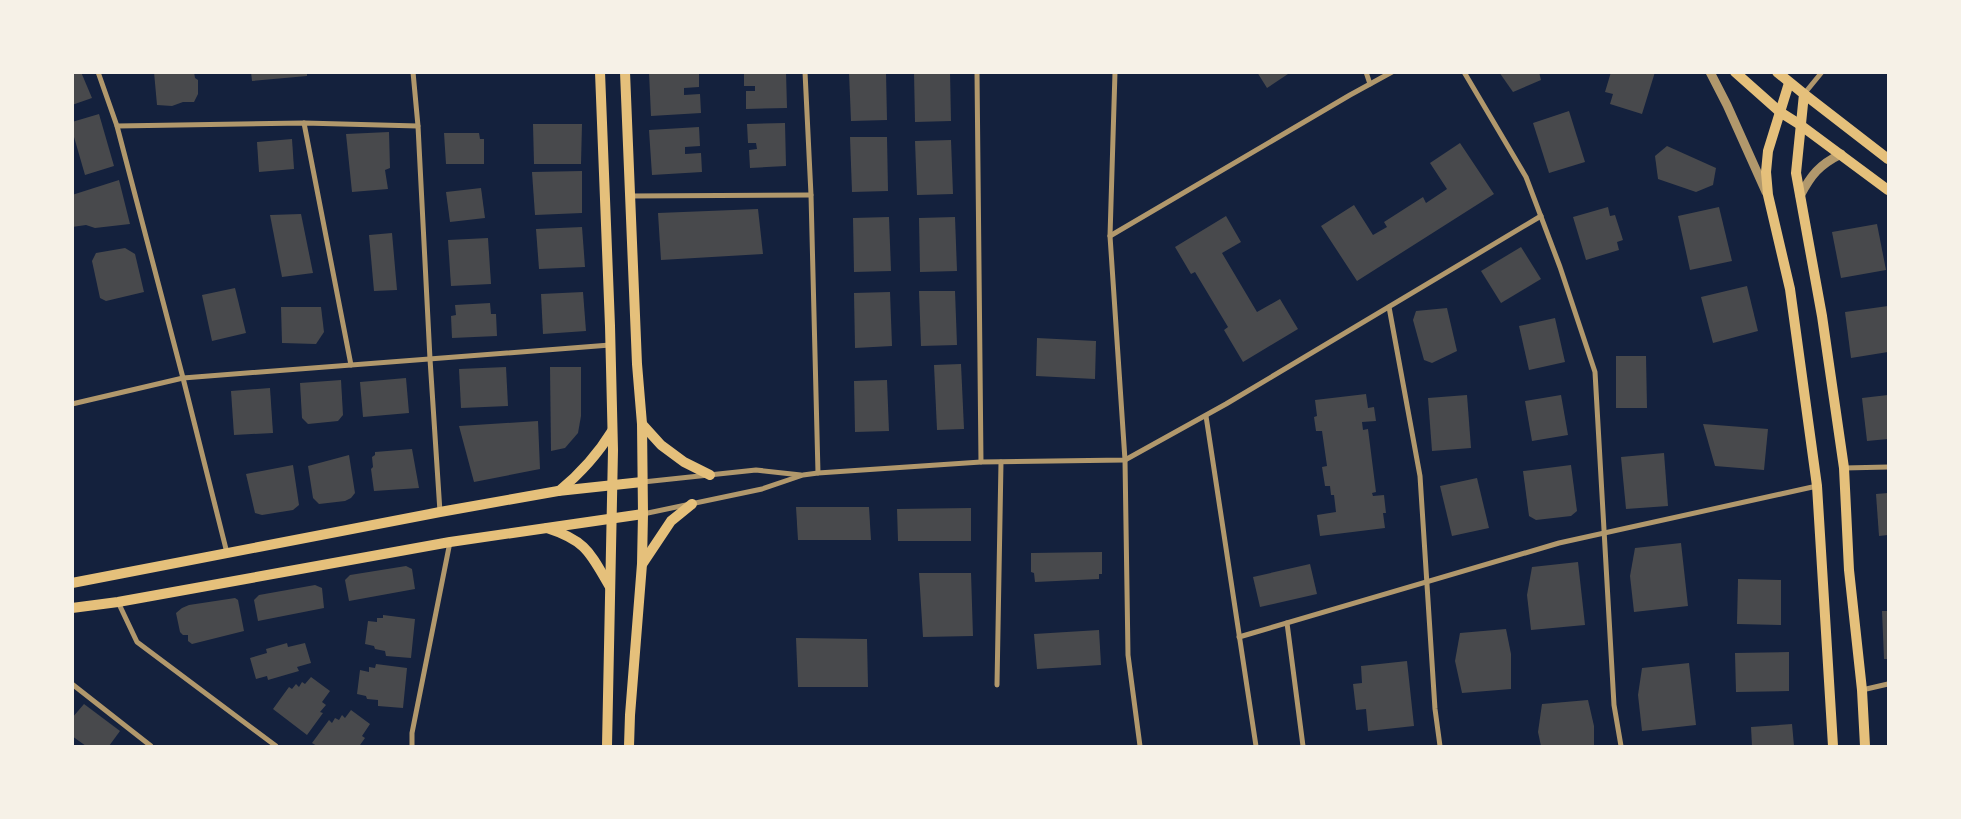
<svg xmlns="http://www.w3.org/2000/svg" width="1961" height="819" font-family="'Asap Condensed',sans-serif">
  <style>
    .building { fill: #48494c }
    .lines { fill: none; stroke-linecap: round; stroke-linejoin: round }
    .minor { stroke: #b1986c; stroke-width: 5 }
    .tertiary { stroke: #b1986c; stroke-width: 9 }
    .secondary { stroke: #e5c07b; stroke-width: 10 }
  </style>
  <rect width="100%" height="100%" fill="#14213d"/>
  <!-- building -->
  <g class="building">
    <path d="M72 72H81L92 98 72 105Z"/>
    <path d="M154 72H194L195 78 198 80V94L194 102H183L172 106 157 105Z"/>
    <path d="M251 72H307V76L252 81Z"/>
    <path d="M649 72H699V87L684 88V95L700 94 701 113 651 116Z"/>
    <path d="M744 72H786L787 108 746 109V91H755V86H744Z"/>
    <path d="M849 72H886L887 120 851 121Z"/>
    <path d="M914 72H950L951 121 915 122Z"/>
    <path d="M1257 72H1291L1267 88Z"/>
    <path d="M1499 72H1539L1541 80 1513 92Z"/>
    <path d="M1611 72H1655L1642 114 1610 104 1613 94 1605 92Z"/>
    <path d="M1569 111 1585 162 1549 173 1533 123Z"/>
    <path d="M99 114 114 166 85 175 72 130V122Z"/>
    <path d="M785 123 786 166 750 168 749 150 757 149 756 143H748L747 124Z"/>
    <path d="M533 124H582L581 164H534Z"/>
    <path d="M699 127 700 146 685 147V154L701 153 702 172 652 175 649 130Z"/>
    <path d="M389 132 390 168 385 170 388 189 352 192 346 134Z"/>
    <path d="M444 133H479L480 139H484V164H446Z"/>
    <path d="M850 137H887L888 191 852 192Z"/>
    <path d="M292 139 294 169 259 172 257 142Z"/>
    <path d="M951 140 953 194 917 195 915 141Z"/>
    <path d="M1460 143 1494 194 1357 281 1321 226 1354 205 1373 235 1387 227 1384 222 1423 197 1426 203 1447 189 1430 163Z"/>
    <path d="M1667 146 1716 168 1713 185 1696 192 1658 179 1655 156Z"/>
    <path d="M582 171V213L535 215 532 172Z"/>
    <path d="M119 180 130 224 95 228 86 225 72 227V195Z"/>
    <path d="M481 188 485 218 450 222 446 192Z"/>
    <path d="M1608 207 1610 216 1615 215 1623 240 1617 242 1619 250 1586 260 1573 217Z"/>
    <path d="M1719 207 1732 261 1690 270 1678 216Z"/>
    <path d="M758 209 763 254 661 260 658 213Z"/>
    <path d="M301 214 313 273 282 277 270 215Z"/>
    <path d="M1226 216 1241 242 1222 253 1257 312 1280 299 1298 329 1243 362 1224 330 1228 327 1195 272 1191 274 1175 247Z"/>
    <path d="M889 217 891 271 854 272 853 218Z"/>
    <path d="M955 217 957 271 920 272 919 218Z"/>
    <path d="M1877 224 1886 270 1841 278 1832 232Z"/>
    <path d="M582 227 585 267 539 269 536 229Z"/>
    <path d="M392 233 397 290 374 291 369 235Z"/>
    <path d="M488 238 491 284 451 286 448 240Z"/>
    <path d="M1521 247 1541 279 1501 303 1481 271Z"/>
    <path d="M125 248 135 254 144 292 106 301 100 298 92 261 96 253Z"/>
    <path d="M1747 286 1758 331 1713 343 1701 297Z"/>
    <path d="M235 288 246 333 212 341 202 295Z"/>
    <path d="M919 291H955L957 345 921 346Z"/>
    <path d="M583 292 586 331 543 334 541 294Z"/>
    <path d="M890 292 892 346 855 348 854 293Z"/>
    <path d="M490 303 491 314H496L497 336 452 338 451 316 456 315 455 305Z"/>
    <path d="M1888 306V352L1851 358 1845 312Z"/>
    <path d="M281 307H321L324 332 316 344 282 343Z"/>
    <path d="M1447 308 1457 351 1432 363 1424 360 1413 320 1416 311Z"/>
    <path d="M1555 318 1565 362 1529 370 1519 326Z"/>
    <path d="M1037 338 1096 341 1095 379 1036 376Z"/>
    <path d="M1616 356H1646L1647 408H1616Z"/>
    <path d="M961 364 964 429 937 430 934 365Z"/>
    <path d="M506 367 508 406 461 408 459 369Z"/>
    <path d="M550 367H581V416L578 433 565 448 551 451Z"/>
    <path d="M406 378 409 413 363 417 360 382Z"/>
    <path d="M341 380 343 415 338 421 308 424 302 418 300 383Z"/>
    <path d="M887 380 889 431 855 432 854 381Z"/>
    <path d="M270 388 273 433 234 435 231 391Z"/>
    <path d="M1366 394 1368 408 1374 407 1376 421 1362 422 1363 430 1368 429 1376 492 1372 493 1373 496 1384 495 1386 513H1383L1385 528 1320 536 1317 515 1336 512 1334 495H1331L1330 486H1325L1322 467 1327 466 1322 431H1316L1314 417 1317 416 1315 400Z"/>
    <path d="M1467 395 1471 448 1432 451 1428 398Z"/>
    <path d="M1561 395 1568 435 1532 441 1525 401Z"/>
    <path d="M1888 395V439L1867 441 1862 398Z"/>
    <path d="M538 421 540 469 474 482 459 426Z"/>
    <path d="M1703 424 1768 429 1764 470 1715 466Z"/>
    <path d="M412 449 419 488 374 491 371 469 373 467 372 457 375 455V452Z"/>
    <path d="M1664 453 1668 506 1626 509 1621 457Z"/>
    <path d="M349 455 355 493 351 498 345 501 319 504 313 498 308 466Z"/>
    <path d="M293 465 299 505 293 510 262 515 255 513 246 474Z"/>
    <path d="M1571 465 1577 511 1571 516 1536 520 1529 516 1523 471Z"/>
    <path d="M1477 478 1489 528 1452 536 1440 486Z"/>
    <path d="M1888 493V535L1879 536 1876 494Z"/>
    <path d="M796 507H869L871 540H798Z"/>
    <path d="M971 508V541H898L897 509Z"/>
    <path d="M1681 543 1688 606 1634 612 1630 576 1635 548Z"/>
    <path d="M1102 552V574H1099V579L1035 582 1034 573 1031 572V553Z"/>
    <path d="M1578 562 1585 625 1531 630 1527 595 1532 567Z"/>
    <path d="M1310 564 1317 594 1260 607 1253 577Z"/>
    <path d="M406 566 412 569 415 589 349 601 345 580 350 575Z"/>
    <path d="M919 573H971L973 636 923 637Z"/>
    <path d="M1738 579 1781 580V625L1737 624Z"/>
    <path d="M315 585 322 588 324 608 258 621 254 600 259 595Z"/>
    <path d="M235 598 238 600 244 631 192 644 188 641V635H183L180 632 176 613 182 608 189 605Z"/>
    <path d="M1882 611H1888V659H1884Z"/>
    <path d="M383 615 415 619 411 658 386 656 385 651 375 649 374 646 365 644 368 621 377 622V618H383Z"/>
    <path d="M1506 629 1511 654V689L1462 693 1455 661 1460 633Z"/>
    <path d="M1099 630 1101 665 1037 669 1034 634Z"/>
    <path d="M796 638 867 639 868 687H798Z"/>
    <path d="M287 643 288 647 305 643 311 663 297 667 299 671 268 680 267 676 256 679 250 658 267 653 266 649Z"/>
    <path d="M1789 652V691L1736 692 1735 653Z"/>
    <path d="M1407 661 1414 726 1368 731 1366 709 1356 710 1353 684 1362 683 1361 666Z"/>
    <path d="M1689 663 1696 725 1642 731 1638 695 1642 668Z"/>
    <path d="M376 664 407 668 403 708 378 706V700L367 699 366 696 357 694 360 670 369 672V667L375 668Z"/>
    <path d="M311 677 330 691 322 702 326 705 320 712 323 713 307 735 273 709 289 687 292 689 296 684 299 687 302 682 305 684Z"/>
    <path d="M1588 700 1594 726V746H1541L1538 732 1542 704Z"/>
    <path d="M84 704 120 731 109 746H86L72 736V718Z"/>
    <path d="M351 710 370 724 362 736 365 738 360 745 362 746H317L312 743 329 720 332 723 335 718 339 720 342 715 345 718Z"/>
    <path d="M1792 724 1794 746H1752L1751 727Z"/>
  </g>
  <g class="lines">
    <!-- minor -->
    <g class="minor">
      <path d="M98 72 117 126 183 378 227 553"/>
      <path d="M413 72 418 126 430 359 440 512"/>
      <path d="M805 72 811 195 818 473"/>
      <path d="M977 72 981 462"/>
      <path d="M1115 72 1110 236 1125 460 1128 655 1140 746"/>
      <path d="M1366 72 1370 84"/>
      <path d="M1464 72 1526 177 1560 267 1595 372 1614 705 1621 746"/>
      <path d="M1804 94 1822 72"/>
      <path d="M304 123 351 365"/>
      <path d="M117 126 304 123 418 126"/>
      <path d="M630 196 811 195"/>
      <path d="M1110 236 1350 95 1392 72"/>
      <path d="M1389 307 1420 476 1435 709 1440 746"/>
      <path d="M72 404 183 378 610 345"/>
      <path d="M1206 416 1256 746"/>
      <path d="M1844 468 1888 467"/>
      <path d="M643 482 756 470 801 475"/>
      <path d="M643 514 762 489 803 475 818 473 981 462 1125 460 1226 404 1541 216"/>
      <path d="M118 602 137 642 276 746"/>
      <path d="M1287 623 1303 746"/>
      <path d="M1239 637 1559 543 1817 486"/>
      <path d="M72 684 151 746"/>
      <path d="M997 685 1001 462"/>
      <path d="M1862 690 1888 684"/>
      <path d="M412 746V733L450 542"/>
    </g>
    <!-- tertiary -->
    <g class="tertiary">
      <path d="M1710 72 1727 105 1766 192"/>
      <path d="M1800 196C1811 175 1819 165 1841 154"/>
    </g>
    <!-- secondary -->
    <g class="secondary">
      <path d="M600 72 610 326 613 450 607 746"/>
      <path d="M625 72 637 364 642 424 643 514 642 564 630 715 629 746"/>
      <path d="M1735 72 1780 112 1799 124 1888 190"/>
      <path d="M1777 72 1804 94 1796 173 1822 316 1844 468 1849 570 1862 690 1865 746"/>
      <path d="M1789 83 1768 151 1766 172 1768 195 1790 289 1817 486 1833 746"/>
      <path d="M1804 94 1888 159"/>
      <path d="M642 424 661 445 684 462 710 475"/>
      <path d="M559 491C581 473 598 454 612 431"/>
      <path d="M547 528C587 541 590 553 610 587"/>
      <path d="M643 563 671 521 692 504"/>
      <path d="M72 583 440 512 558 491 642 482"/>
      <path d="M72 608 118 602 450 542 643 514"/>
    </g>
  </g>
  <!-- border -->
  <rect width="1961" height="819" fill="none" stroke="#f6f1e7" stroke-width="148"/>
</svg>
